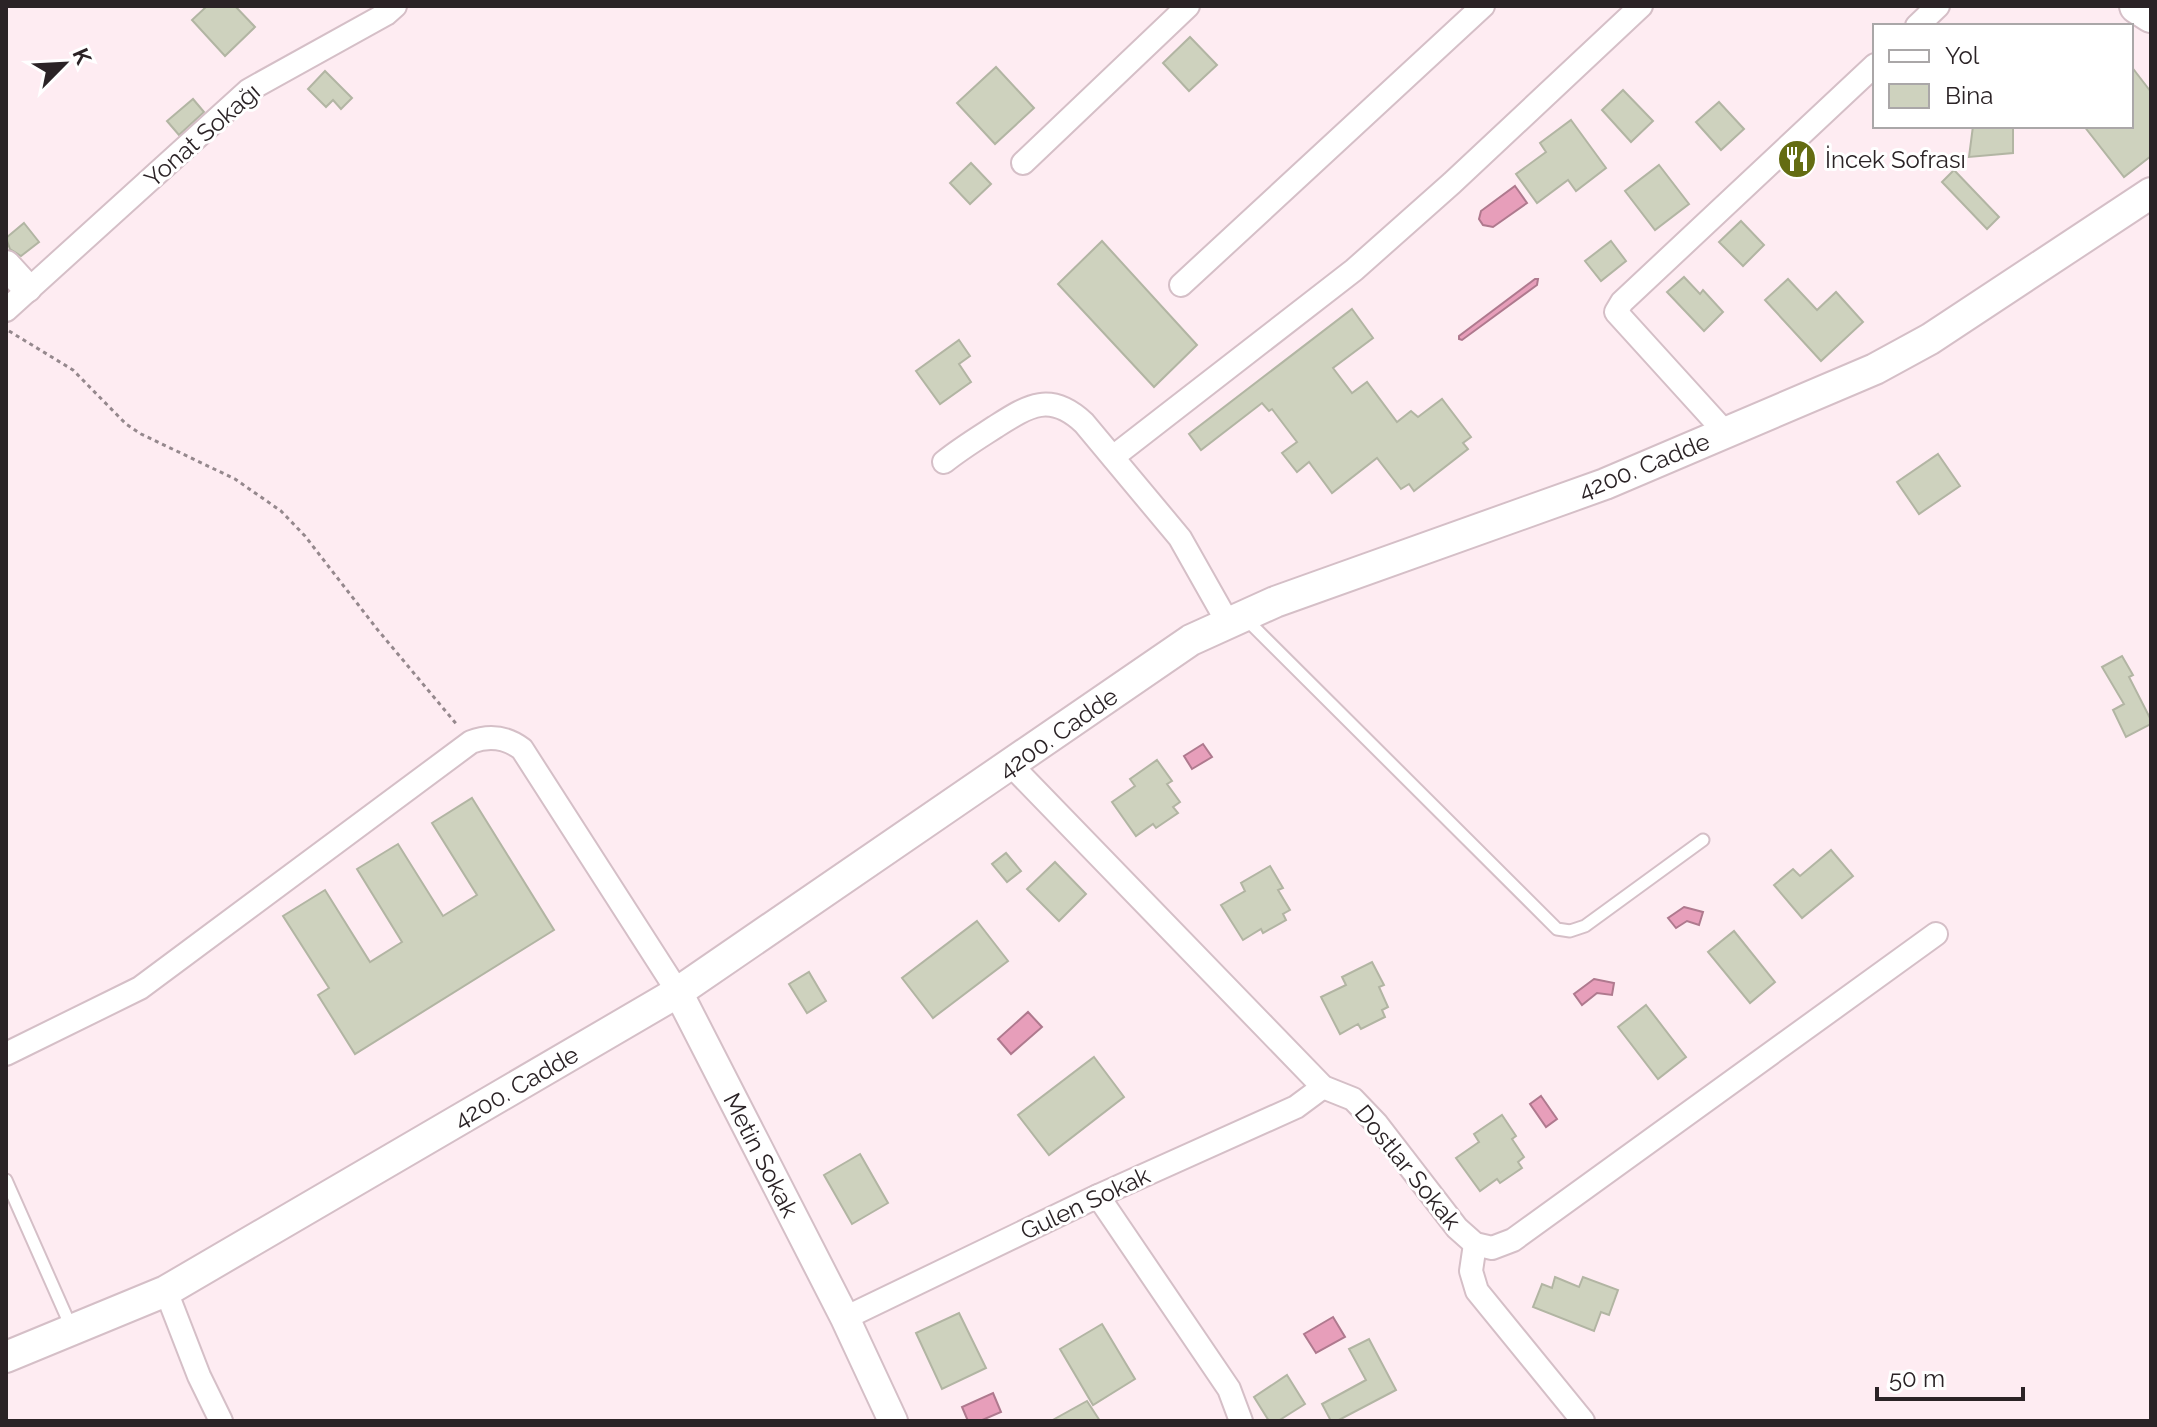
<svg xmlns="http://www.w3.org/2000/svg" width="2157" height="1427" font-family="Raleway,sans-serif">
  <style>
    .water { fill: #e79eba; stroke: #af798e; stroke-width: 2 }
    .building { fill: #ced2be; stroke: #b2b5a3; stroke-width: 2 }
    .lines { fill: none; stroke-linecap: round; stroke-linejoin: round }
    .service-casing { stroke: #d5bfc7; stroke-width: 15 }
    .minor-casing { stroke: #d5bfc7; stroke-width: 26 }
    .tertiary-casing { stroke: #d5bfc7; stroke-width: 32 }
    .secondary-casing { stroke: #d5bfc7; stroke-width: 34 }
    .primary-casing { stroke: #d5bfc7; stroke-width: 38 }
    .path { stroke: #95888d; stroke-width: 3; stroke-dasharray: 4 4; stroke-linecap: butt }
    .service { stroke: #fff; stroke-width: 11 }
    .minor { stroke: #fff; stroke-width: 22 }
    .tertiary { stroke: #fff; stroke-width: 28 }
    .secondary { stroke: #fff; stroke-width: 30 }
    .primary { stroke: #fff; stroke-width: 34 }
    .labels { text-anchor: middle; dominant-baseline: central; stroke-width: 6; stroke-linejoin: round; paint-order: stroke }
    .street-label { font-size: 24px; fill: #2b2326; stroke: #fff }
    .poi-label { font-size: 24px; fill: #2b2326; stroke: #fff; text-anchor: start }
  </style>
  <rect width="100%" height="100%" fill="#feecf2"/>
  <!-- water -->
  <g class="water">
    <path d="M1515 186 1527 203 1493 227 1483 225 1479 219 1481 211Z"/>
    <path d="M1535 279H1538L1537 285 1462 340 1459 339V336Z"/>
    <path d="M1203 744 1212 757 1192 769 1184 756Z"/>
    <path d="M1684 907 1703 912 1699 925 1687 921 1676 928 1668 918Z"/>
    <path d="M1594 979 1614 983 1612 995 1597 993 1582 1005 1574 994Z"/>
    <path d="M1028 1012 1042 1027 1011 1054 998 1039Z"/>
    <path d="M1541 1096 1557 1119 1546 1127 1530 1104Z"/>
    <path d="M1333 1317 1345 1337 1316 1353 1304 1334Z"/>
    <path d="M993 1393 1001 1412 980 1421H968L962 1407Z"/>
  </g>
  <!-- building -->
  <g class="building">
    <path d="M207 6H235L255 27 225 56 192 20Z"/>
    <path d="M1190 37 1217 65 1189 91 1163 63Z"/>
    <path d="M2131 66 2151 92V156L2124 177 2084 126H2131Z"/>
    <path d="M996 67 1034 108 995 144 957 103Z"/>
    <path d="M325 71 352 98 341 109 333 100 326 107 308 89Z"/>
    <path d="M1623 90 1653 121 1631 142 1602 110Z"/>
    <path d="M193 99 204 112 179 135 167 121Z"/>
    <path d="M1719 102 1744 129 1721 150 1696 122Z"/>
    <path d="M1571 120 1606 168 1576 191 1568 180 1537 203 1516 174 1546 152 1540 143Z"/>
    <path d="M1973 126H2013V153L1969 157Z"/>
    <path d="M971 163 991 184 970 204 950 183Z"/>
    <path d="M1659 165 1689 204 1655 230 1625 191Z"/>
    <path d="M1954 170 1999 217 1987 229 1942 182Z"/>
    <path d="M1741 221 1764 245 1743 266 1719 242Z"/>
    <path d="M24 223 39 242 21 256 10 249 6 238Z"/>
    <path d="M1102 241 1197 345 1154 387 1058 284Z"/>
    <path d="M1611 241 1626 261 1601 281 1585 261Z"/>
    <path d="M1684 277 1700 294 1703 290 1723 312 1704 331 1667 292Z"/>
    <path d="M1788 279 1817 310 1836 292 1863 322 1821 361 1765 300Z"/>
    <path d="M1352 309 1373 338 1333 368 1352 393 1367 382 1397 422 1411 411 1418 417 1442 399 1471 437 1463 443 1468 449 1414 491 1409 484 1401 489 1377 458 1332 493 1309 462 1297 472 1282 453 1297 442 1272 409 1269 411 1262 403 1201 450 1189 434Z"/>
    <path d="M959 340 970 356 959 364 971 382 940 404 916 371Z"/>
    <path d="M1938 454 1960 486 1919 514 1897 482Z"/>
    <path d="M2122 656 2133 675 2129 677 2151 720V724L2126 737 2113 710 2124 704 2102 667Z"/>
    <path d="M1157 760 1172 781 1167 784 1180 802 1173 807 1178 813 1156 828 1153 824 1136 836 1112 802 1135 786 1130 779Z"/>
    <path d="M472 798 554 930 355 1054 318 995 329 988 283 916 325 890 370 962 402 942 357 869 398 844 443 916 477 895 432 823Z"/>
    <path d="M1831 850 1853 876 1802 918 1774 885 1793 869 1800 876Z"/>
    <path d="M1006 853 1021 871 1007 882 992 864Z"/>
    <path d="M1055 862 1086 894 1059 921 1027 889Z"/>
    <path d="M1270 866 1283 888 1278 890 1290 910 1283 914 1286 920 1263 933 1261 929 1243 940 1221 905 1245 891 1241 883Z"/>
    <path d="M977 921 1008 961 933 1018 902 978Z"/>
    <path d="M1734 931 1775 982 1750 1003 1708 952Z"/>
    <path d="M1372 962 1384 985 1379 987 1388 1007 1382 1010 1385 1017 1361 1029 1358 1024 1340 1034 1321 997 1346 985 1342 977Z"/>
    <path d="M809 972 826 1001 807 1013 789 984Z"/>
    <path d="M1646 1005 1686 1057 1658 1079 1618 1027Z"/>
    <path d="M1094 1057 1124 1097 1049 1155 1018 1115Z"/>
    <path d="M1502 1115 1516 1136 1512 1139 1524 1157 1518 1162 1522 1168 1500 1183 1497 1179 1480 1191 1456 1158 1479 1142 1474 1134Z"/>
    <path d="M860 1154 888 1203 852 1224 824 1175Z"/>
    <path d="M1555 1277 1579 1287 1583 1277 1618 1290 1609 1315 1601 1312 1594 1331 1533 1307 1542 1284 1552 1288Z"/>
    <path d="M959 1313 986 1368 942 1389 916 1333Z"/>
    <path d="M1102 1324 1135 1379 1093 1405 1060 1349Z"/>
    <path d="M1369 1339 1396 1390 1337 1421H1331L1322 1404 1366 1380 1349 1349Z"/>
    <path d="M1287 1375 1305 1404 1278 1421H1269L1254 1397Z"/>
    <path d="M1087 1401 1100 1421H1051Z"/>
  </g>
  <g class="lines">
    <!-- service casing -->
    <g class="service-casing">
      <g id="service">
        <path d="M1244 617 1557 929 1570 931 1585 926 1703 840"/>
        <path d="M6 1180 72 1329"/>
      </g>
    </g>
    <!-- minor casing -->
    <g class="minor-casing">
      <g id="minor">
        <path d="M1917 26 1938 6"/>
        <path d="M1023 163 1188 6"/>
        <path d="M1181 285 1483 6"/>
        <path d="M6 310 249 90 386 14 395 6"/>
        <path d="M1725 432 1616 312 1622 302 1875 65"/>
        <path d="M1113 457 1354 270 1452 183 1641 6"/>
        <path d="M944 462C960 449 978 438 995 427 1028 406 1050 391 1084 423L1180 538 1228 623"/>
        <path d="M1011 765 1323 1087 1353 1099 1376 1123 1457 1228 1475 1244 1492 1248 1513 1240 1936 934"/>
        <path d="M6 1054 140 988 471 742C489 735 506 737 522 749L678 992"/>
        <path d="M1098 1196 1229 1389 1241 1421"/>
        <path d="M1475 1244 1471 1271 1477 1291 1583 1421"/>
        <path d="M166 1291 199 1376 221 1421"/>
        <path d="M845 1318 1098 1196 1296 1107 1323 1087"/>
      </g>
    </g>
    <!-- tertiary casing -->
    <g class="tertiary-casing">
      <g id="tertiary">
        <path d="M6 265 27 288"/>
        <path d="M678 992 845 1318 893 1421"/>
      </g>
    </g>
    <!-- secondary casing -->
    <g class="secondary-casing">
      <path id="secondary" d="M6 1357 166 1291 678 992 1191 640 1275 602 1605 484 1875 369 1930 339 2151 193"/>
    </g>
    <!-- primary casing -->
    <g class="primary-casing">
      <path id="primary" d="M2137 6 2151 15"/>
    </g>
    <!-- path -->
    <path class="path" d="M9 331 73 370 126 424 141 434 235 479 281 511 305 536 377 629 458 726"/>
    <!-- service -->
    <use href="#service" class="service"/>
    <!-- minor -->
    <use href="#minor" class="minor"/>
    <!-- tertiary -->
    <use href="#tertiary" class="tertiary"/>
    <!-- secondary -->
    <use href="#secondary" class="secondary"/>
    <!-- primary -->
    <use href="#primary" class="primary"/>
  </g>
  <!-- icons -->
  <defs>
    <g id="restaurant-disc" transform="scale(2)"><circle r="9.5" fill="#646c12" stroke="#fff"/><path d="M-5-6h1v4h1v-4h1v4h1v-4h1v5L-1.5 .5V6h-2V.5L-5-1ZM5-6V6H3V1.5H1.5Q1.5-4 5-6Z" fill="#fff"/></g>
  </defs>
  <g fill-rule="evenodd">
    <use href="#restaurant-disc" x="1797" y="159"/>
  </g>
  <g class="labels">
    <!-- street labels -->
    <g class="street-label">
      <text transform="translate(202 135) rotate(-41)">Yonat Sokağı</text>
      <text transform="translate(1644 466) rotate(-22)">4200. Cadde</text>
      <text transform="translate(1058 733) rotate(-35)">4200. Cadde</text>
      <text transform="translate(516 1087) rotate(-30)">4200. Cadde</text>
      <text transform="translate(761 1155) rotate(63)">Metin Sokak</text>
      <text transform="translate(1408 1167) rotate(51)">Dostlar Sokak</text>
      <text transform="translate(1085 1203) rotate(-25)">Gulen Sokak</text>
    </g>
    <!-- poi labels -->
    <g class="poi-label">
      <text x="1825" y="159">İncek Sofrası</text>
    </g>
  </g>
  <!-- border -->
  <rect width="2157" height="1427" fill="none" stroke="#2b2326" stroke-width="16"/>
  <!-- legend -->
  <rect x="1873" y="24" width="260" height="104" fill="#ffffff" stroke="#aaa7a8" stroke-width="2"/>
  <rect x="1889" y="50" width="40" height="12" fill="#ffffff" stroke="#aaa7a8" stroke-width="2"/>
  <text x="1945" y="64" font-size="24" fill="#2b2326">Yol</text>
  <rect x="1889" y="84" width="40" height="24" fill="#ced2be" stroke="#aaa7a8" stroke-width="2"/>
  <text x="1945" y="104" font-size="24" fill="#2b2326">Bina</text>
  <!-- north arrow -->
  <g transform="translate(64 64) rotate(66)" stroke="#ffffff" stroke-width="6" paint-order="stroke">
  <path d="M0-6L14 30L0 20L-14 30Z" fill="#2b2326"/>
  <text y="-12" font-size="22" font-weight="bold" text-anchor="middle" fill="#2b2326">K</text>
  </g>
  <!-- scale -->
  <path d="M1877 1387v12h146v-12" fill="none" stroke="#2b2326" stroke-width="4"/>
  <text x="1889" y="1387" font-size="24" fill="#2b2326" stroke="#ffffff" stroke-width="6" paint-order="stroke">50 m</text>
</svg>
